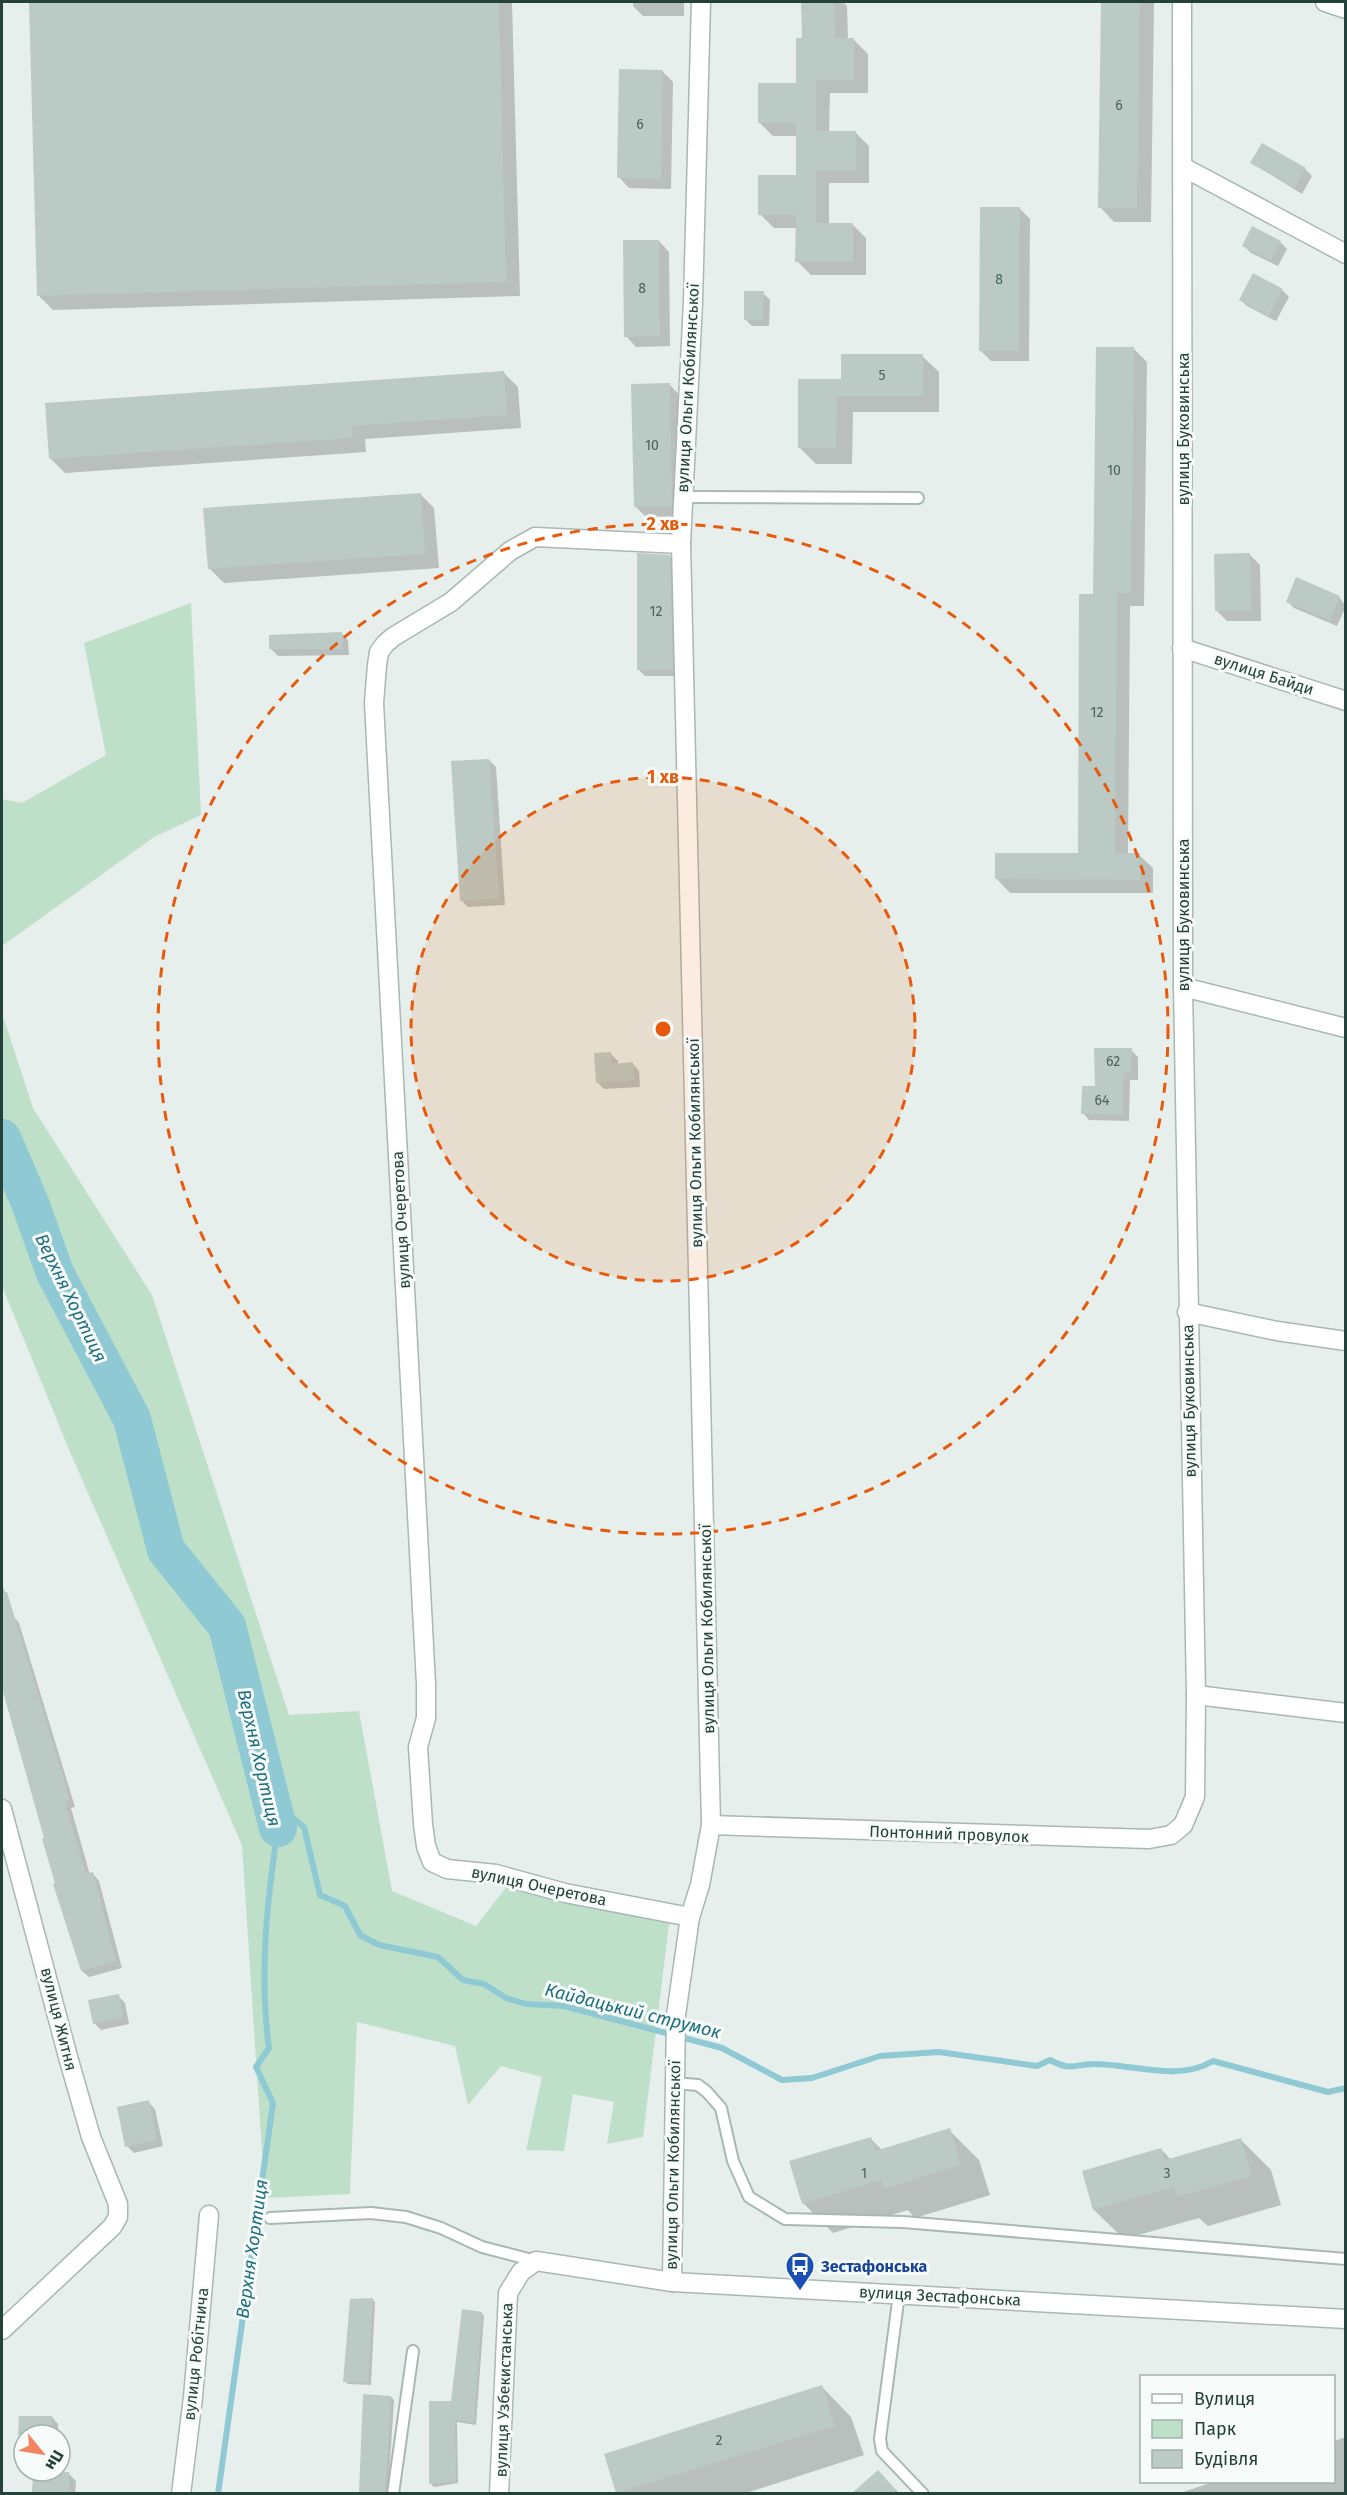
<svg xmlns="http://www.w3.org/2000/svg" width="1347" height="2495" font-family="'Fira Sans',sans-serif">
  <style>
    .green { fill: #bfe0c8 }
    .shadow { fill: #0003 }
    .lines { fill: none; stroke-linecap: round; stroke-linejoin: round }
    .stream { stroke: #8ec9d4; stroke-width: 6 }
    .river { stroke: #8ec9d4; stroke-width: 38 }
    .building { fill: #bbcac4 }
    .service-casing { stroke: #a8b8b2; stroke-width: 14 }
    .minor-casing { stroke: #a8b8b2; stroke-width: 21 }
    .tertiary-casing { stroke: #a8b8b2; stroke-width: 21 }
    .service { stroke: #fff; stroke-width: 10 }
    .minor { stroke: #fff; stroke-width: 18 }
    .tertiary { stroke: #fff; stroke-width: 18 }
    .ring { fill: none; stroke: #e8590c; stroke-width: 3; stroke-dasharray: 10 8 }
    .labels { text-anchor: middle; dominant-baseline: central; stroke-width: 6; stroke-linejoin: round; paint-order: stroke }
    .number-label { font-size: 14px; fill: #4a645c }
    .street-label { font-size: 16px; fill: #24423a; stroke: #f7fbf9 }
    .transit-label { font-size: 16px; font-weight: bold; fill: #164399; stroke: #f7fbf9; text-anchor: start }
    .water-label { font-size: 18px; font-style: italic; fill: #1c6f80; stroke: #f7fbf9 }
    .centre { fill: #e8590c; stroke: #f7fbf9; stroke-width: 3 }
    .ring-label { font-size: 18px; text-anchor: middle; font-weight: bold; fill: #e8590c; stroke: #f7fbf9; stroke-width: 6; stroke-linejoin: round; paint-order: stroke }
  </style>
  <rect width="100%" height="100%" fill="#e6efeb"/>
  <!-- green -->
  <g class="green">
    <path d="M191 603 201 815 154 837 2 946V799L22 803 106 755 84 643Z"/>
    <path d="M2 1013 33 1108 152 1295 289 1715 359 1711 392 1891 476 1926 508 1885 670 1916 643 2137 607 2144 614 2102 573 2094 564 2151 526 2150 542 2077 501 2066 468 2105 455 2046 357 2022 350 2194 265 2198 242 1845 70 1452 2 1286Z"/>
  </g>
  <!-- shadow -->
  <g class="shadow">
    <path d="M31 2H512L520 296 53 310 38 295Z"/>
    <path d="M633 2H684V16H643L633 6Z"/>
    <path d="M802 2H843L847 6 848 40H854L868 54V93H830L829 133H856L869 146V183H829V224H852L866 238V275H811L797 261V228H774L760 214 797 176V136H773L759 122 797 85 803 40Z"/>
    <path d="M1102 2H1154L1151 222H1114L1100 207Z"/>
    <path d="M663 72 673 82 671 189 629 188 619 177Z"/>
    <path d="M1252 163 1305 169 1312 176 1302 194Z"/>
    <path d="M1019 208 1030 219 1029 361H991L980 350Z"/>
    <path d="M659 241 669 252 670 346 636 347 626 336Z"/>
    <path d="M1280 242 1287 249 1278 266 1251 253 1244 246Z"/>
    <path d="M1282 290 1289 297 1276 321 1247 306 1240 300Z"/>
    <path d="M763 293 770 300 769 326H752L745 319Z"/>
    <path d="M1134 349 1147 362 1144 606H1130L1128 855H1139L1153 868V893H1010L997 879 1079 855 1094 596Z"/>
    <path d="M922 356 939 372V412H853L852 464H816L799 447 842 380Z"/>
    <path d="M504 373 518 387 521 428 365 439 366 452 65 473 50 458Z"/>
    <path d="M670 385 680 396 682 516 646 517 635 506Z"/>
    <path d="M420 494 434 508 439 568 224 583 209 568Z"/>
    <path d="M1249 554 1260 565 1261 621H1227L1216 610Z"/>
    <path d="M669 556 676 563 679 676H645L638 669Z"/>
    <path d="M1339 597 1346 606 1337 626 1294 608 1287 601Z"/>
    <path d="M341 633 348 640 349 655 278 656 271 649Z"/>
    <path d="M489 760 496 767 505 905 468 907 461 900Z"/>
    <path d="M1131 1050 1138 1057V1080H1130L1129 1121 1089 1120 1083 1113 1096 1088Z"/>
    <path d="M611 1054 618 1061V1065L633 1064 639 1071 640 1087 604 1089 597 1082Z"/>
    <path d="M2 1584 13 1616 19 1623 75 1807 71 1808 90 1875 93 1874 99 1881 122 1968 89 1977 82 1971 2 1680Z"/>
    <path d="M118 1996 125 2003 129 2024 101 2030 94 2023Z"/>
    <path d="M148 2102 155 2109 163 2146 134 2153 127 2146Z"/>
    <path d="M949 2130 979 2160 990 2195 915 2218 908 2210 833 2233 803 2203 870 2138 882 2150Z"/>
    <path d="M1241 2140 1271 2170 1281 2205 1208 2226 1199 2218 1124 2239 1094 2210 1084 2172 1161 2149 1171 2160Z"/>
    <path d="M372 2299 375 2302 371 2385 348 2384 345 2381Z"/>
    <path d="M481 2313 484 2316 476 2425 457 2422 458 2483 434 2487 431 2484V2403L453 2402Z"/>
    <path d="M822 2387 851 2417 864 2455 743 2494H617L606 2455Z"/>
    <path d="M391 2397 394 2400 388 2494H360V2465Z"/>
    <path d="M20 2417H52L58 2424V2435H24V2452L20 2448Z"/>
    <path d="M1346 2437V2494H1177L1213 2482H1334V2441Z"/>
    <path d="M34 2471 69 2474 76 2481 75 2494H34Z"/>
    <path d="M878 2472 900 2494H854Z"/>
  </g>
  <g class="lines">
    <!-- stream -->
    <g class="stream">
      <path d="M274 1813 293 1818 304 1827 320 1895 345 1906 360 1935 379 1945 438 1957 463 1980 484 1984 506 1998 526 2004 564 2006 722 2048 782 2080 812 2078 880 2056 939 2052 1037 2066 1050 2060C1073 2072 1072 2064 1094 2064 1132 2064 1179 2082 1213 2061L1328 2092 1346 2088"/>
      <path d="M218 2494 273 2103 256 2067 269 2048C259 1975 267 1900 278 1828"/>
    </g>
    <!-- river -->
    <path class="river" d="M2 1138 30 1203 55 1273 132 1419 166 1550 227 1626 278 1828"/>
  </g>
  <!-- building -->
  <g class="building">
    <path d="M29 2H499L506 282 37 296Z"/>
    <path d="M801 2H834L835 38H854V80H816V131H856V170H816V223H853V262H795L796 215H758V175H796V123H758V83H796V38H802Z"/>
    <path d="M1101 2H1140L1137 208H1098Z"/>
    <path d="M619 69 663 70 661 179 617 178Z"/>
    <path d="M1262 143 1306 168 1295 188 1250 163Z"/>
    <path d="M980 207H1020L1019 351H979Z"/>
    <path d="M1252 226 1281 241 1271 260 1242 246Z"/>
    <path d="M623 240H659L660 336 624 337Z"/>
    <path d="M1253 273 1283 289 1268 316 1239 300Z"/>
    <path d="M744 291H764L763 320H744Z"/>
    <path d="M1096 347H1134L1131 593H1117L1115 853H1140V880L995 879V853H1078L1079 594H1093Z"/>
    <path d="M841 354H923V396H837L836 448H798V379H841Z"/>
    <path d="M504 371 507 415 352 426 353 438 49 459 45 403Z"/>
    <path d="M670 383 672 506 634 507 631 384Z"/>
    <path d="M421 493 425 554 208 569 203 508Z"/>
    <path d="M637 553 670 555 673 670H637Z"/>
    <path d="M1250 553 1251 611H1215L1214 554Z"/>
    <path d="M1296 577 1340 596 1330 620 1286 602Z"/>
    <path d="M342 632 343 649H269V635Z"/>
    <path d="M489 759 499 898 460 901 451 761Z"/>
    <path d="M1094 1048H1132L1131 1073H1124L1123 1115 1081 1114 1082 1086H1095Z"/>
    <path d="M611 1052 612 1064 633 1062 634 1080 596 1083 594 1053Z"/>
    <path d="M7 1592 70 1800 65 1802 86 1874 93 1872 116 1961 81 1971 53 1884 55 1883 42 1839 44 1838 2 1688V1593Z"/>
    <path d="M119 1994 123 2018 93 2024 88 2000Z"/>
    <path d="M149 2100 157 2140 125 2147 117 2107Z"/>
    <path d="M950 2128 961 2165 884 2189 881 2180 802 2204 789 2161 871 2137 875 2151Z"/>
    <path d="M1241 2138 1252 2176 1176 2197 1174 2187 1093 2210 1082 2171 1161 2148 1165 2160Z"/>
    <path d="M373 2298 368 2383 343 2382 350 2299Z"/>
    <path d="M462 2309 482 2312 474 2422 455 2420 456 2481 429 2484V2401H451Z"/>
    <path d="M822 2385 835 2426 616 2493 604 2454Z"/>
    <path d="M363 2394 391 2396 385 2493H359Z"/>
    <path d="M19 2416H52V2435H18Z"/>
    <path d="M878 2470 899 2493H852Z"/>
    <path d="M33 2472H69V2493H32Z"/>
  </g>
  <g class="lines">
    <!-- service casing -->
    <g class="service-casing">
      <g id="service">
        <path d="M683 497 918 498"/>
        <path d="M674 2083 698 2085 707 2092 721 2108 733 2161 749 2197 785 2219 903 2222 1346 2259"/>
        <path d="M270 2218 371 2213 406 2217 441 2228 482 2247 536 2261"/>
        <path d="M899 2294 880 2439 882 2451 923 2494"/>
        <path d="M393 2494 413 2351"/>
      </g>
    </g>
    <!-- minor casing -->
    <g class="minor-casing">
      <g id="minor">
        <path d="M1325 2 1346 9"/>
        <path d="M1183 167 1346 254"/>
        <path d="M681 544 535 537 510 551 451 602 393 637 385 644 379 652 377 665 374 703 426 1684V1718L418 1747 423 1824 426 1846 432 1862 447 1869 496 1874 565 1893 690 1917"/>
        <path d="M1182 648 1346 701"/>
        <path d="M1183 987 1346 1028"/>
        <path d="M1187 1312 1277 1331 1346 1341"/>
        <path d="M1196 1695 1346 1713"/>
        <path d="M2 1809 68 2057 91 2137 118 2204V2217L112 2227 2 2330"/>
        <path d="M711 1825 1149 1839 1171 1835 1183 1825"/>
        <path d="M181 2494 193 2397 209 2215"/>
      </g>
    </g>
    <!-- tertiary casing -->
    <g class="tertiary-casing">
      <g id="tertiary">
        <path d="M1182 2 1183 987 1196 1695 1195 1797 1183 1825"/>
        <path d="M672 2282 676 2015 690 1917 700 1885 711 1825 681 544 693 302 701 2"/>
        <path d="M499 2494 508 2293 521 2272 536 2261 672 2282 1346 2319"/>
      </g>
    </g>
    <!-- service -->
    <use href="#service" class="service"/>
    <!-- minor -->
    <use href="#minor" class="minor"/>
    <!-- tertiary -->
    <use href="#tertiary" class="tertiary"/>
  </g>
  <!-- distance rings -->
  <circle cx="663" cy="1029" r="252" fill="#e8590c" fill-opacity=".12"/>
  <g class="ring">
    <circle cx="663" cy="1029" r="252"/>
    <circle cx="663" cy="1029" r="505"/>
  </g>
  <!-- icons -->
  <defs>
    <g id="bus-pin" transform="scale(1.5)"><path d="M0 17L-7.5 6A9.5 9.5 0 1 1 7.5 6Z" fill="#1a4fb4" stroke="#f7fbf9"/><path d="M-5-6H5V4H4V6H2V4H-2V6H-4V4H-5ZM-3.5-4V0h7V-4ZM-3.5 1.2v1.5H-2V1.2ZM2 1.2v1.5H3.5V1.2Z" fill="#fff"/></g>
  </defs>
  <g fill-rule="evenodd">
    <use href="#bus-pin" x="800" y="2266"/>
  </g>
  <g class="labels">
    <!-- number labels -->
    <g class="number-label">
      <text x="1119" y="105">6</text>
      <text x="640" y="124">6</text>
      <text x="999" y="279">8</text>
      <text x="642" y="288">8</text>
      <text x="882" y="375">5</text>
      <text x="652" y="445">10</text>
      <text x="1114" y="470">10</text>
      <text x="656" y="611">12</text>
      <text x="1097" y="712">12</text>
      <text x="1113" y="1061">62</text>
      <text x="1102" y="1100">64</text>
      <text x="864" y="2173">1</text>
      <text x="1167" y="2173">3</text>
      <text x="719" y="2440">2</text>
    </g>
    <!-- street labels -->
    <g class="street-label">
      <text transform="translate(688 388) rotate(-87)">вулиця Ольги Кобилянської</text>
      <text transform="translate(1183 429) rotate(-90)">вулиця Буковинська</text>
      <text transform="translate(1264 674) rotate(18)">вулиця Байди</text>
      <text transform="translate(1183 915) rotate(-90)">вулиця Буковинська</text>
      <text transform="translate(695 1143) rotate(-91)">вулиця Ольги Кобилянської</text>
      <text transform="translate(401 1220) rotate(-93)">вулиця Очеретова</text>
      <text transform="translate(1189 1401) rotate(-91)">вулиця Буковинська</text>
      <text transform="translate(707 1629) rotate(-91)">вулиця Ольги Кобилянської</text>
      <text transform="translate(949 1834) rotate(2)">Понтонний провулок</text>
      <text transform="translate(539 1886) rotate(12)">вулиця Очеретова</text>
      <text transform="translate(59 2019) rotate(76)">вулиця Житня</text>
      <text transform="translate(673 2165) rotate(-89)">вулиця Ольги Кобилянської</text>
      <text transform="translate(940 2296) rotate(3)">вулиця Зестафонська</text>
      <text transform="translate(196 2354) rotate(-84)">вулиця Робітнича</text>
      <text transform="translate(504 2390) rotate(-88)">вулиця Узбекистанська</text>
    </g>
    <!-- transit labels -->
    <g class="transit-label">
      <text x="821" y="2266">Зестафонська</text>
    </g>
    <!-- water labels -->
    <g class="water-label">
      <text transform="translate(71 1298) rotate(64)">Верхня Хортиця</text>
      <text transform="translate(259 1758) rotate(77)">Верхня Хортиця</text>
      <text transform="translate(633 2011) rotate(14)">Кайдацький струмок</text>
      <text transform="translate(252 2249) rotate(-82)">Верхня Хортиця</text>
    </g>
  </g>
  <circle cx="663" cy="1029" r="9" class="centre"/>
  <g class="ring-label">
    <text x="663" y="530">2 хв</text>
    <text x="663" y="783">1 хв</text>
  </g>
  <!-- border -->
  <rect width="1347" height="2495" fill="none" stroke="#24423a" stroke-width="6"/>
  <!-- legend -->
  <rect x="1140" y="2375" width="195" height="108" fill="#f7fbf9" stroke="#a3b1ad" stroke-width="1.5"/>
  <rect x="1152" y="2394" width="30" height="9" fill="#ffffff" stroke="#a3b1ad" stroke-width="1.5"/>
  <text x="1194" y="2405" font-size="18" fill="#24423a">Вулиця</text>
  <rect x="1152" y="2420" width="30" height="18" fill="#bfe0c8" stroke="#a3b1ad" stroke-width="1.5"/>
  <text x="1194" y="2435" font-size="18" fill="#24423a">Парк</text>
  <rect x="1152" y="2450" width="30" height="18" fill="#bbcac4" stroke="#a3b1ad" stroke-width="1.5"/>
  <text x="1194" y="2465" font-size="18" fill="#24423a">Будівля</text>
  <!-- north arrow -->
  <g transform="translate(42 2453) rotate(120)"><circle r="28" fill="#f7fbf9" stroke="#a3b1ad" stroke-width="1.5"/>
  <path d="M0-4.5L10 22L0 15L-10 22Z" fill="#f4845f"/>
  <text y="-9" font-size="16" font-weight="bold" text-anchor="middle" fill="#24423a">Пн</text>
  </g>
</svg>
